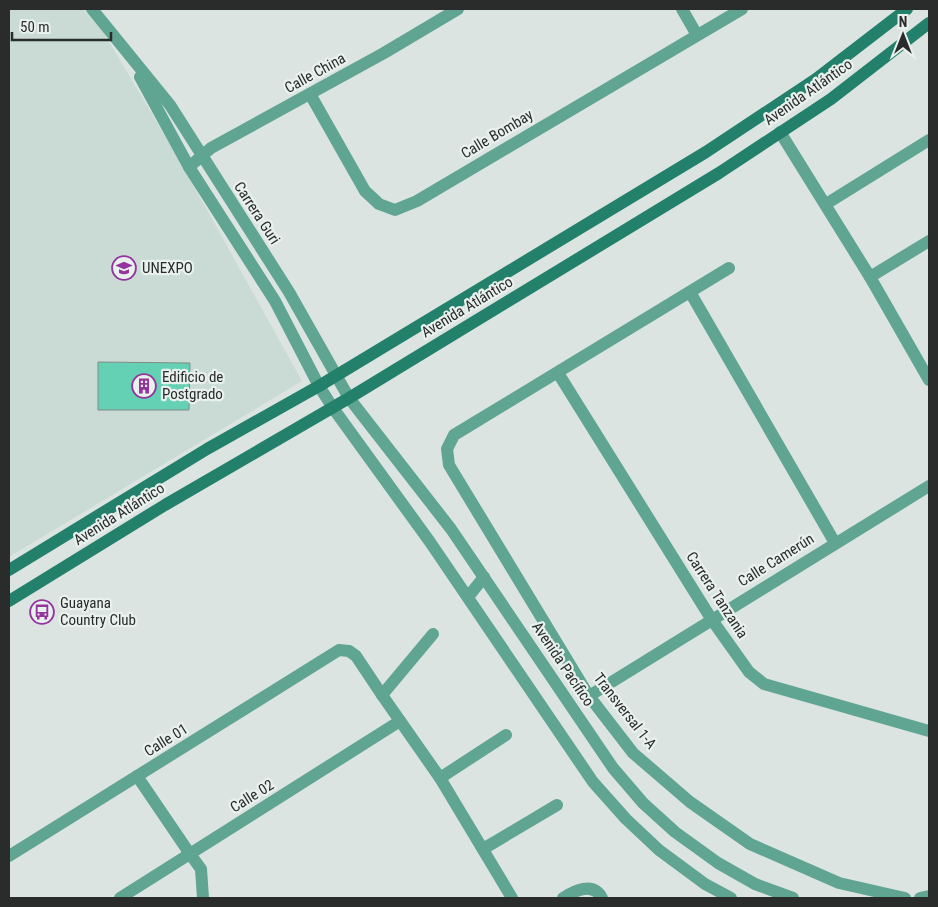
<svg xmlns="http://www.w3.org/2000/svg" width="938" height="907" font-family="'Roboto Condensed',sans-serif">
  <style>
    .built { fill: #cadbd5 }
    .building { fill: #64d1b4; stroke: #828a87 }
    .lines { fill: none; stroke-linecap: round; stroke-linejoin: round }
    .minor { stroke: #60a591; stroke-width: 12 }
    .tertiary { stroke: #60a591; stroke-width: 12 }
    .secondary { stroke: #23816b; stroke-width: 12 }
    .labels { text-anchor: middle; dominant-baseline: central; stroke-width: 4.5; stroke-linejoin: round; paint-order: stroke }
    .street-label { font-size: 15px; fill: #292c2b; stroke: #e9f1ee }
    .poi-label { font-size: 15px; fill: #292c2b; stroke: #e9f1ee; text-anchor: start }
  </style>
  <rect width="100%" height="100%" fill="#dce4e1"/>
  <!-- built -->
  <path class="built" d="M9 9H83L102 30 176 154 302 381 9 557Z"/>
  <!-- building -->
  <path class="building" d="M98 362 190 363 189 410H98Z"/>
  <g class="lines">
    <!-- minor -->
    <g class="minor">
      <path d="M682 9 697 35"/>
      <path d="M310 94 365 191 379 204 395 210 417 201 742 9"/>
      <path d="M780 132 870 277 929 380"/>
      <path d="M189 167 211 148 384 53 458 9"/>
      <path d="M826 204 929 140"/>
      <path d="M729 268 454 435 447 449 449 465 589 696 633 753 690 802 750 844 839 883 905 898"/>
      <path d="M870 277 929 241"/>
      <path d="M690 292 835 543"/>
      <path d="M558 373 712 620 749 672 764 684 929 731"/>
      <path d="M382 695 433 634"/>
      <path d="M589 696 929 486"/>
      <path d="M137 776 190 854 201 869 203 898"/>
      <path d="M440 778 506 735"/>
      <path d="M483 849 557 805"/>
      <path d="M9 856 339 650 349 651 356 656 382 695 440 778 512 898"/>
      <path d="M120 898 400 721"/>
      <path d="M563 898C574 891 593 881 602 898"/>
      <path d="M920 898 929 896"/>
    </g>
    <!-- tertiary -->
    <g class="tertiary">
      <path d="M92 9 170 105 289 292 349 398 451 529 613 768 643 803 675 832 718 863 755 884 793 898"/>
      <path d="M140 77 189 167 275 301 319 386 333 408 430 542 593 782 626 819 659 850 705 884 731 898"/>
      <path d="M468 597 484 577"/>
    </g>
    <!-- secondary -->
    <g class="secondary">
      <path d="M9 570 207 449 319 386 706 152 816 79 907 9"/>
      <path d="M9 601 165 505 349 398 719 173 831 99 929 23"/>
    </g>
  </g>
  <!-- icons -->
  <defs>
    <g id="university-ring" transform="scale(1.25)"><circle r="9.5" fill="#e9f1ee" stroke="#94359e" stroke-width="1.5"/><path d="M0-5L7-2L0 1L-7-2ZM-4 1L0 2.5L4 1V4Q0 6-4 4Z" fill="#94359e"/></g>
    <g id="building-ring" transform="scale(1.25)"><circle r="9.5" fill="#e9f1ee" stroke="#94359e" stroke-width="1.5"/><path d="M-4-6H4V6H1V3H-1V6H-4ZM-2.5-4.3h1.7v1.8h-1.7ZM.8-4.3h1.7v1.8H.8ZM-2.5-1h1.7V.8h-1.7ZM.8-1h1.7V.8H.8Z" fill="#94359e"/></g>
    <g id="bus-ring" transform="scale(1.25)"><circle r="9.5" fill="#e9f1ee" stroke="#94359e" stroke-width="1.5"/><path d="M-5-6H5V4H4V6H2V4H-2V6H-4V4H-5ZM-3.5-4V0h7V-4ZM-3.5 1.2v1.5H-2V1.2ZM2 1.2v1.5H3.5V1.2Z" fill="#94359e"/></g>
  </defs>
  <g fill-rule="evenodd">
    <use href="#university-ring" x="124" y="268"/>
    <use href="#building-ring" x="144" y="386"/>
    <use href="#bus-ring" x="42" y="612"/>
  </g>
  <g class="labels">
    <!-- street labels -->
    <g class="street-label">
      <text transform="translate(315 73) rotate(-29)">Calle China</text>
      <text transform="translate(808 92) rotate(-35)">Avenida Atlántico</text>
      <text transform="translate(497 134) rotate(-31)">Calle Bombay</text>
      <text transform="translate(257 213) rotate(57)">Carrera Guri</text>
      <text transform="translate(467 307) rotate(-31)">Avenida Atlántico</text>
      <text transform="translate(119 514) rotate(-32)">Avenida Atlántico</text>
      <text transform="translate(776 560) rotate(-32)">Calle Camerún</text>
      <text transform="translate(717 595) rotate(57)">Carrera Tanzania</text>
      <text transform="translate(563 664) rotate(56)">Avenida Pacífico</text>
      <text transform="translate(625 711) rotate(52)">Transversal 1-A</text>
      <text transform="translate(166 740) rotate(-32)">Calle 01</text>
      <text transform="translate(252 796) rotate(-32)">Calle 02</text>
    </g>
    <!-- poi labels -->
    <g class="poi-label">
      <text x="142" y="268">UNEXPO</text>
      <text x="162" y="377">Edificio de<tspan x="162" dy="17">Postgrado</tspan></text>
      <text x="60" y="603">Guayana<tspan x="60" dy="17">Country Club</tspan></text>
    </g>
  </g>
  <!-- border -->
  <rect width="938" height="907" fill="none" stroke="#292c2b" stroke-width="20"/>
  <!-- north arrow -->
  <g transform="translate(903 35)" stroke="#e9f1ee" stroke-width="4" paint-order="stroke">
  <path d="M0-4L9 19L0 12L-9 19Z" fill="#292c2b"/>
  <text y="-8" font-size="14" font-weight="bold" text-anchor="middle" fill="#292c2b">N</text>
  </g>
  <!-- scale -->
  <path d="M12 32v8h99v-8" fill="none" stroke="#292c2b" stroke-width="2.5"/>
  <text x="20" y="32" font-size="15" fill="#292c2b" stroke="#e9f1ee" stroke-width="4" paint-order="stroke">50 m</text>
</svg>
